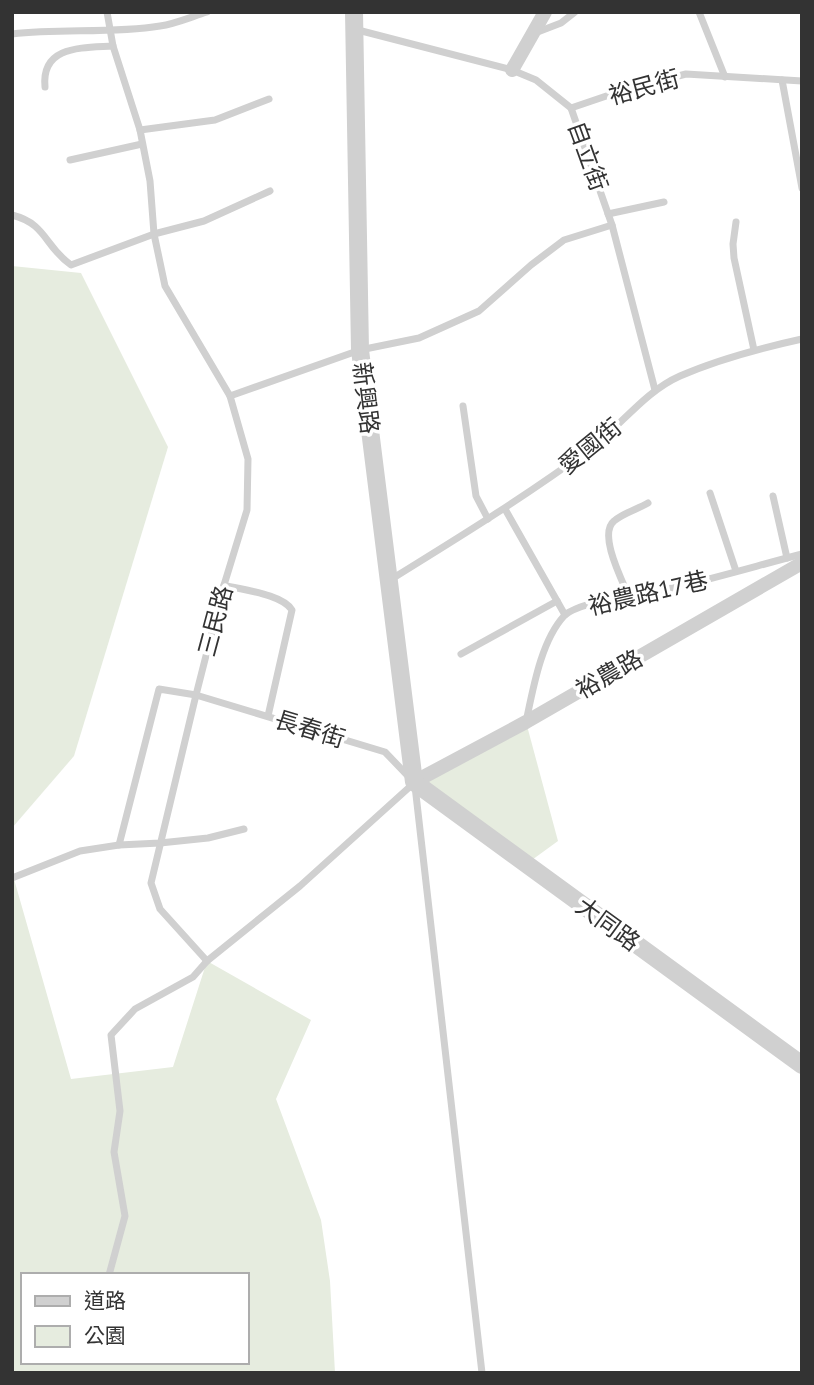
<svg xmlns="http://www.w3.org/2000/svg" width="814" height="1385" font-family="'PT Sans','Noto Sans TC',sans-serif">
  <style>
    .green { fill: #e6ecdf; fill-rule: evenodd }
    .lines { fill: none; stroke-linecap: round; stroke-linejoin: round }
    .service { stroke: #d0d0d0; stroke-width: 7 }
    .minor { stroke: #d0d0d0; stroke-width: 14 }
    .tertiary { stroke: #d0d0d0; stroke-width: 18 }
    .labels { text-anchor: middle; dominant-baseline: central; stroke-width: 7; stroke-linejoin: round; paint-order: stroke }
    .street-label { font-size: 24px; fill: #333; stroke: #fff }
  </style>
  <rect width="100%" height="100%" fill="#fff"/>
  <!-- green -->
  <g class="green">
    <path d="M12 266 81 273 168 447 74 756 12 828Z"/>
    <path d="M526 722 558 841 525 865 418 783Z"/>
    <path d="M12 872 71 1079 173 1067 207 961 311 1020 276 1099 321 1220 330 1281 335 1373H12ZM23 1275H247V1362H23Z"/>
  </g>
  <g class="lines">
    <!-- service -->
    <g class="service">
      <path d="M107 12 113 46 140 130 150 181 154 234 165 286 230 396 248 459 247 510 224 585 196 695 151 883 160 909 207 961 300 886 414 783"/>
      <path d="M699 12 725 77"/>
      <path d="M354 29 512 70 536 80 571 108 612 225 655 390"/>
      <path d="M535 33 561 23 575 12"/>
      <path d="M12 34C61 28 111 34 160 26 175 24 191 17 207 12"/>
      <path d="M782 80 802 188"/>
      <path d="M45 87C41 45 83 48 113 46"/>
      <path d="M571 108 624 90 686 74 802 81"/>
      <path d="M140 130 215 120 269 99"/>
      <path d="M70 160 142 144"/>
      <path d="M608 214 664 202"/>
      <path d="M12 215C47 224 44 246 71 265L154 234 204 221 270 191"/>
      <path d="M736 222 733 244 734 258 754 350"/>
      <path d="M230 396 360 350 419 338 479 311 531 265 564 240 612 225"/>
      <path d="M463 406 476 496 488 519"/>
      <path d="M710 493 736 571"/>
      <path d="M773 496 787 558"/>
      <path d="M505 509 565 615"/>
      <path d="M390 580C458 538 526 496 590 449 621 426 644 392 680 376 719 359 761 348 802 339"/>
      <path d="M224 585C242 590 282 594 292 610L268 716"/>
      <path d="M629 597C622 580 598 534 614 521 623 513 638 509 648 503"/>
      <path d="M461 654 557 601"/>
      <path d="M526 722C533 689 541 641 564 616 579 600 653 593 677 587 719 577 760 565 802 554"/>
      <path d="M415 786 482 1373"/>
      <path d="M119 845 159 689 196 695 385 752 409 777"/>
      <path d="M12 878 80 851 119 845 160 843 208 838 244 829"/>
      <path d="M109 1275 125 1216 114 1152 120 1111 111 1035 135 1009 193 977 207 961"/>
    </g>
    <!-- minor -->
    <g class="minor">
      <path d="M512 70 545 12"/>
      <path d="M414 782 526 722 802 563"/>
    </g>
    <!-- tertiary -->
    <path class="tertiary" d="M354 12 360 350 414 782 802 1065"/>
  </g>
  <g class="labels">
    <!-- street labels -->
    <g class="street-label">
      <text transform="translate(644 87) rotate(-15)">裕民街</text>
      <text transform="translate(588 156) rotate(70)">自立街</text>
      <text transform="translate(366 398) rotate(83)">新興路</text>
      <text transform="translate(590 446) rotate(-39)">愛國街</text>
      <text transform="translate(648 593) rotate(-13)">裕農路17巷</text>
      <text transform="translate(215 621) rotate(-75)">三民路</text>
      <text transform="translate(609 674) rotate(-30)">裕農路</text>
      <text transform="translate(310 729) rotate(17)">長春街</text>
      <text transform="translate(608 924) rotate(36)">大同路</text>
    </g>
  </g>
  <!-- border -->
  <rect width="814" height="1385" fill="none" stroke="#333333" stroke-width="28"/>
  <!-- legend -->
  <rect x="21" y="1273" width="228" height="91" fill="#ffffff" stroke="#adadad" stroke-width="2"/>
  <rect x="35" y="1296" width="35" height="10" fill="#d0d0d0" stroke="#adadad" stroke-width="2"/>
  <text x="84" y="1308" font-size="21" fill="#333333">道路</text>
  <rect x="35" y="1326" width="35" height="21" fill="#e6ecdf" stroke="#adadad" stroke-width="2"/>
  <text x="84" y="1343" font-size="21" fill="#333333">公園</text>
</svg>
